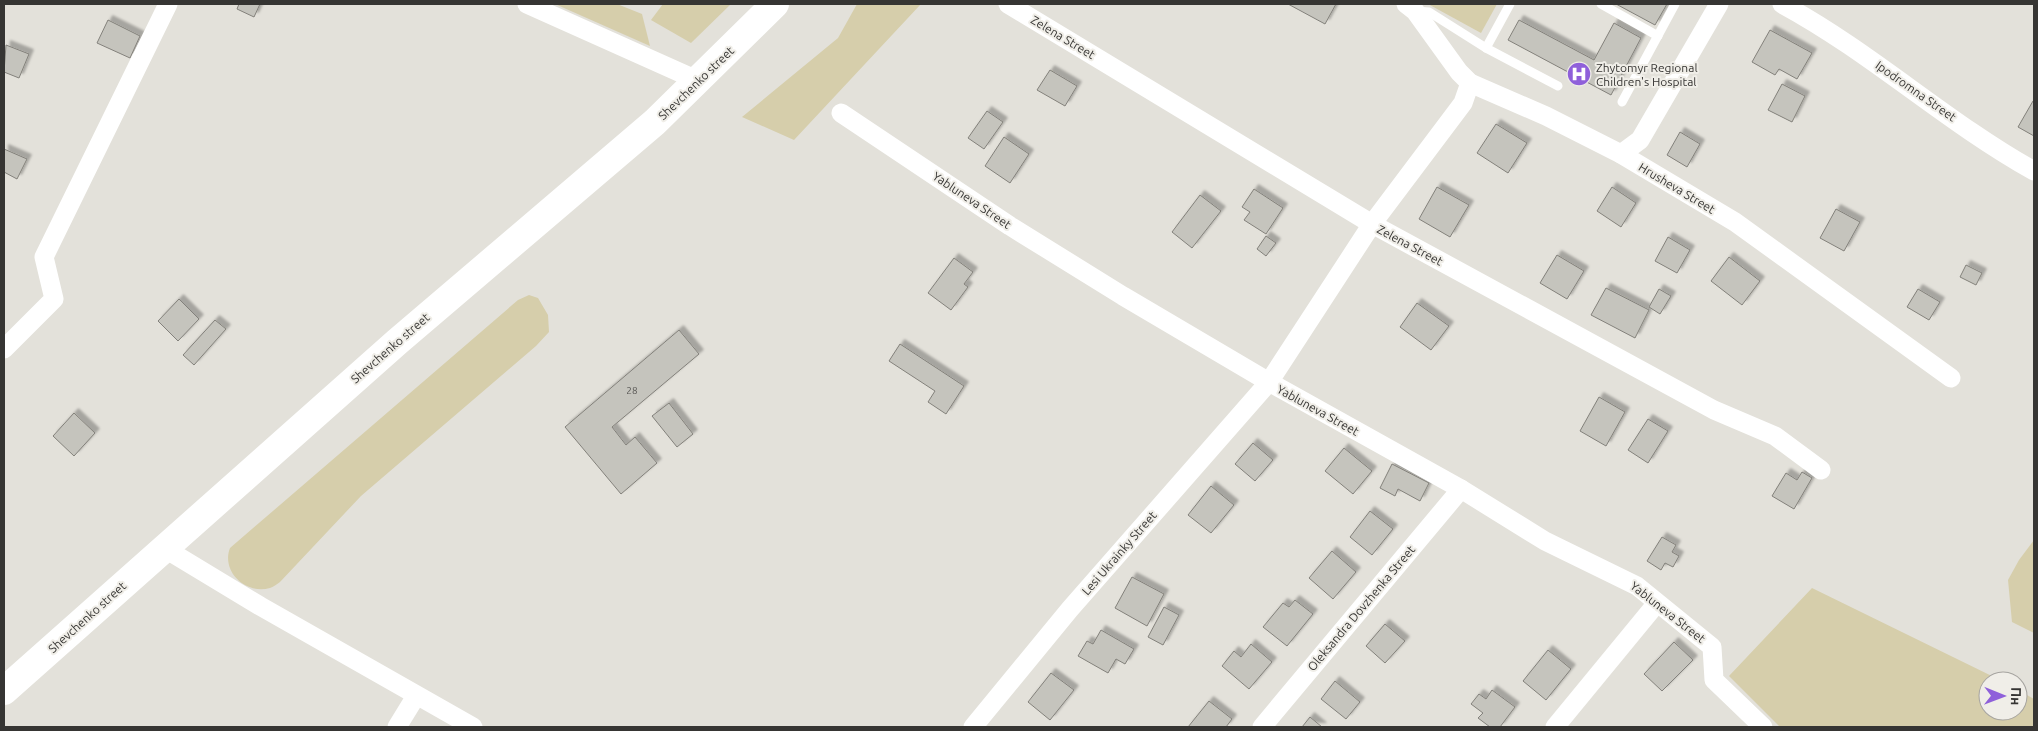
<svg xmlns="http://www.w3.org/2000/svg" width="2038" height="731" font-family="Ubuntu,sans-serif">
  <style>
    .green { fill: #d6ceab }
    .building { fill: #c5c4bd; stroke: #83817b; filter: url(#shadow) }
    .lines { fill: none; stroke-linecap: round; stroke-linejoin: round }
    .lane { stroke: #fff; stroke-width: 9 }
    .street { stroke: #fff; stroke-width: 19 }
    .primary { stroke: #fff; stroke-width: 28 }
    .labels { text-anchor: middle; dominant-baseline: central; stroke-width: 4; stroke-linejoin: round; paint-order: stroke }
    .number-label { font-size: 10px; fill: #5a5956 }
    .street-label { font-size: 12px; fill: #363533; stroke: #f0eee8 }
    .poi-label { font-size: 12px; fill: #363533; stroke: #f0eee8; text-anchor: start }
  </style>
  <defs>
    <filter id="shadow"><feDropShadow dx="4.5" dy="-4.5" stdDeviation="1" flood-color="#0004"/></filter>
  </defs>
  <rect width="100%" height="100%" fill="#e3e1da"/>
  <!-- green -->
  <g class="green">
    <path d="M555 4H617L642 14 650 46Z"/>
    <path d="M663 4H731L691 43 651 20Z"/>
    <path d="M857 4H921L794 140 742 117 838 38Z"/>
    <path d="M1428 4H1497L1481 33Z"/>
    <path d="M529 295 538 298 548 315 549 332 536 346 361 496 280 582C277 584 273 587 270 588 245 595 221 571 230 548L518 300Z"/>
    <path d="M2034 540V633L2012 622 2008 580 2019 560Z"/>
    <path d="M1812 588 2002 681H1988V711H2018V690L2034 699V727H1780L1729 676Z"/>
  </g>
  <!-- building -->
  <g class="building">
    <path d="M239 4H260L254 17 237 9Z"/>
    <path d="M1288 4H1336L1325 24Z"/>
    <path d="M1616 4H1667L1655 25Z"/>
    <path d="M108 20 140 36 130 58 97 43Z"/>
    <path d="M1519 20 1594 60 1614 23 1641 38 1611 95 1508 40Z"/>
    <path d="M1770 30 1812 53 1797 79 1779 69 1775 75 1752 62Z"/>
    <path d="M6 45 29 54 19 78 4 72Z"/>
    <path d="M1050 70 1077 86 1065 106 1037 90Z"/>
    <path d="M1782 84 1805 96 1792 122 1768 110Z"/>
    <path d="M2033 101H2034V136L2018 127Z"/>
    <path d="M987 111 1003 122 984 149 968 138Z"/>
    <path d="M1496 124 1527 143 1508 173 1477 153Z"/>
    <path d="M1680 132 1700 144 1687 167 1667 155Z"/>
    <path d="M1004 137 1029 154 1010 183 985 166Z"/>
    <path d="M4 149 27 159 17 179 4 172Z"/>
    <path d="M1437 187 1469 205 1450 237 1419 219Z"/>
    <path d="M1612 187 1636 203 1621 227 1597 211Z"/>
    <path d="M1254 189 1283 208 1266 234 1244 220 1250 212 1242 207Z"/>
    <path d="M1200 195 1221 211 1192 248 1172 232Z"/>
    <path d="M1836 209 1860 222 1844 251 1820 238Z"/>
    <path d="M1266 236 1276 243 1266 256 1257 249Z"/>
    <path d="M1668 237 1690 250 1677 273 1655 261Z"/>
    <path d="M1557 255 1584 271 1567 299 1540 283Z"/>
    <path d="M1729 257 1760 281 1742 305 1711 281Z"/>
    <path d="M954 258 973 272 964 284 968 287 951 310 928 293Z"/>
    <path d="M1966 265 1982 273 1976 285 1960 277Z"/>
    <path d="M1606 288 1649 310 1635 338 1591 315Z"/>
    <path d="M1659 289 1671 296 1660 314 1649 307Z"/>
    <path d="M1918 289 1940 302 1929 320 1907 307Z"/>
    <path d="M179 299 199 319 178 341 158 321Z"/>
    <path d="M1417 303 1449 326 1431 350 1400 327Z"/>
    <path d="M215 320 226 329 194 365 183 355Z"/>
    <path d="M679 330 699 354 612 427 626 445 635 437 657 463 621 494 565 427Z"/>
    <path d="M900 344 964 386 946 414 928 402 935 391 889 361Z"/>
    <path d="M1599 397 1625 412 1606 446 1580 431Z"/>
    <path d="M669 403 693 434 677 447 652 416Z"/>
    <path d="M74 413 95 433 74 456 53 436Z"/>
    <path d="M1648 419 1668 431 1648 463 1628 450Z"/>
    <path d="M1253 443 1273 460 1255 481 1235 464Z"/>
    <path d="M1344 448 1372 471 1353 494 1325 471Z"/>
    <path d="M1392 464 1429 483 1420 501 1398 489 1395 496 1380 488Z"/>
    <path d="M1802 472 1812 478 1794 509 1772 496 1786 473 1797 480Z"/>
    <path d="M1211 486 1234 505 1211 533 1188 515Z"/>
    <path d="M1370 511 1393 529 1372 555 1350 537Z"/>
    <path d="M1662 537 1676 545 1672 552 1679 556 1673 567 1665 563 1661 570 1647 561Z"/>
    <path d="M1332 551 1356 572 1333 599 1309 578Z"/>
    <path d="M1132 577 1164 594 1147 626 1115 608Z"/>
    <path d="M1295 600 1313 614 1287 646 1263 627 1283 603 1289 607Z"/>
    <path d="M1164 607 1179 615 1163 645 1148 637Z"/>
    <path d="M1385 624 1405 641 1385 663 1366 646Z"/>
    <path d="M1101 630 1134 649 1125 664 1116 659 1108 673 1078 656 1087 641 1093 644Z"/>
    <path d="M1674 642 1693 660 1662 691 1644 674Z"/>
    <path d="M1251 644 1272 662 1249 689 1222 666 1234 651 1241 657Z"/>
    <path d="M1548 650 1571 669 1546 700 1523 681Z"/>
    <path d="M1051 673 1074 690 1050 720 1028 702Z"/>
    <path d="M1335 681 1360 702 1346 719 1321 699Z"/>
    <path d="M1492 690 1515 707 1500 727H1490L1478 718 1483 713 1471 704 1479 694 1486 699Z"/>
    <path d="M1209 701 1232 719 1226 727H1188Z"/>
    <path d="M1310 717 1322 727H1302Z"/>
  </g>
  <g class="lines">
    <!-- lane -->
    <g class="lane">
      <path d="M1601 4 1658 36"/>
      <path d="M1416 11 1429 12 1486 48 1558 86"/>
      <path d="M1486 48 1510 4"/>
      <path d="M1622 102 1675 4"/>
    </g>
    <!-- street -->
    <g class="street">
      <path d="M527 4 699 81"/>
      <path d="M1008 4 1372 224 1714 410 1775 436 1821 470"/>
      <path d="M1406 4 1415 11 1459 72 1470 83 1546 116 1621 154 1735 222 1951 378"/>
      <path d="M1782 4C1871 52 1946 122 2034 171"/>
      <path d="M841 113 1010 226 1123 296 1269 382 1461 489 1545 541 1637 586 1712 647 1714 680 1763 727"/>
      <path d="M1621 154 1640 140 1719 4"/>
      <path d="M4 349 54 299 44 257 168 4"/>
      <path d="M164 548 260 606 473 727"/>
      <path d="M397 727 416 696"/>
      <path d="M973 727 1070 609 1269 382 1372 224 1463 103 1470 83"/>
      <path d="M1262 727 1461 489"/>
      <path d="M1555 727 1657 603"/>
    </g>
    <!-- primary -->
    <path class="primary" d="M4 691 397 342 655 122 775 4"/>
  </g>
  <!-- icons -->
  <defs>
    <g id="hospital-disc" transform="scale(1.25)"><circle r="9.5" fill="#8f60da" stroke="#f0eee8"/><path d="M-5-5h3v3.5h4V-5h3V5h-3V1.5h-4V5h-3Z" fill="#fff"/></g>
  </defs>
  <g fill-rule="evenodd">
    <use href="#hospital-disc" x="1579" y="74"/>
  </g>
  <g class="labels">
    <!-- number labels -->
    <g class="number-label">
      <text x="632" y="390">28</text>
    </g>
    <!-- street labels -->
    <g class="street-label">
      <text transform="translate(1063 37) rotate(31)">Zelena Street</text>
      <text transform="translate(696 83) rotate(-44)">Shevchenko street</text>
      <text transform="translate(1916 91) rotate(35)">Ipodromna Street</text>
      <text transform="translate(1677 188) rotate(31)">Hrusheva Street</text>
      <text transform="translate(972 200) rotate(34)">Yabluneva Street</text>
      <text transform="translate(1410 245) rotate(28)">Zelena Street</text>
      <text transform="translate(390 348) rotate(-41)">Shevchenko street</text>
      <text transform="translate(1318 410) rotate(29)">Yabluneva Street</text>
      <text transform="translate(1119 553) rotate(-49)">Lesi Ukrainky Street</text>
      <text transform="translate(1361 608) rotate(-50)">Oleksandra Dovzhenka Street</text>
      <text transform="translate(1668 612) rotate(38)">Yabluneva Street</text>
      <text transform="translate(87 617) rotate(-42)">Shevchenko street</text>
    </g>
    <!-- poi labels -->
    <g class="poi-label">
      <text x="1596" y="67">Zhytomyr Regional<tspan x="1596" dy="14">Children's Hospital</tspan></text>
    </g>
  </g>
  <!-- border -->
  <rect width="2038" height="731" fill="none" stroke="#363533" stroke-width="10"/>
  <!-- north arrow -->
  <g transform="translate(2003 696) rotate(91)"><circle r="24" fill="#f0eee8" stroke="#a6a4a0"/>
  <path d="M0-4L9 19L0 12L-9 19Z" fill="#8f60da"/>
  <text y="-8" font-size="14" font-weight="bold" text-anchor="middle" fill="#363533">Пн</text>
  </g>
</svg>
